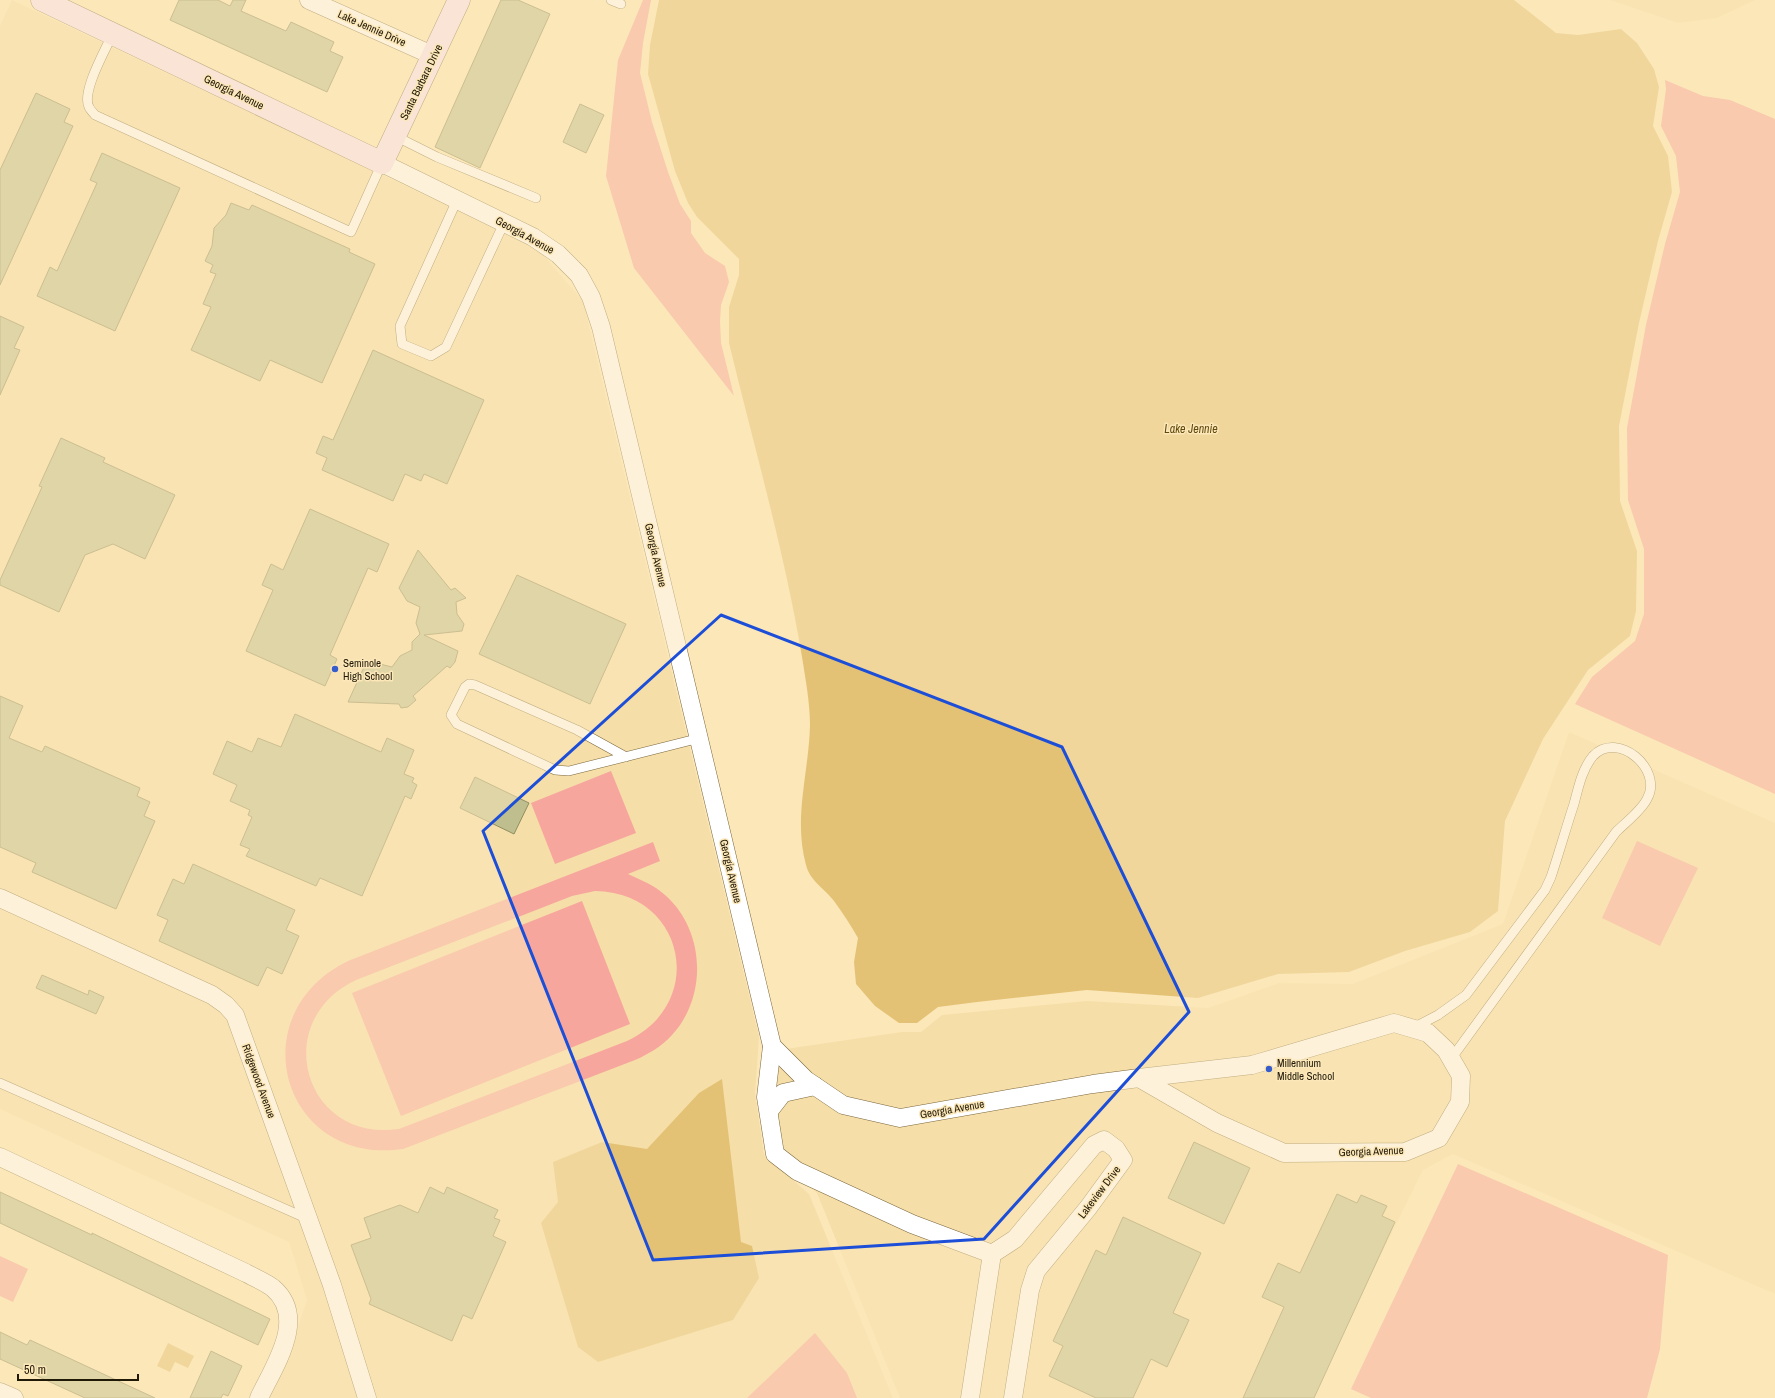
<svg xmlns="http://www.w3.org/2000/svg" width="1775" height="1398" font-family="'Archivo Narrow',sans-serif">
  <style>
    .built { fill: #f6dea8 }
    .green { fill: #f6a69d; fill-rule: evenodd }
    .water { fill: #e4c275 }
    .building { fill: #bfbe8e; stroke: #908e60 }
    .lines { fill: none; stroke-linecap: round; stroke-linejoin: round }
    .lane-casing { stroke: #7a673d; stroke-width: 10 }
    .street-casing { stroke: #7a673d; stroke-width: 19 }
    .secondary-casing { stroke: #7a673d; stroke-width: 23 }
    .lane { stroke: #fff; stroke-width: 9 }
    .street { stroke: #fff; stroke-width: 18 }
    .secondary { stroke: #f8dff8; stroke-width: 22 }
    .marked { fill: none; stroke: #1d4ed8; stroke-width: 3; stroke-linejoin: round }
    .poi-dot { fill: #375ccc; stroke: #fce7b9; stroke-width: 1.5 }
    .labels { text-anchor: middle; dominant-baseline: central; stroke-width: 3; stroke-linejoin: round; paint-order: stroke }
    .street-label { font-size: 11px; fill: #201907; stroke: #fce7b9 }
    .poi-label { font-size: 11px; fill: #201907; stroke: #fce7b9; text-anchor: start }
    .water-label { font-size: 12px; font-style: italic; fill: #60490b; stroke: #fce7b9 }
  </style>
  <rect width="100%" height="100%" fill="#fce7b9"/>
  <!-- built -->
  <g class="built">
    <path d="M12 0 537 248 583 301 759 1037 755 1094 764 1155 809 1194 893 1398H267L292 1345 307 1300 289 1242 0 1109V26Z"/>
    <path d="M1610 0H1755L1717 18 1678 23Z"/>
    <path d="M1569 732 1775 823V1294L1453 1154 1423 1170 1310 1398H900L817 1193 768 1150 765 1052 902 1032H921L942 1015 1087 1001 1208 1008 1279 983 1353 984 1503 924Z"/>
  </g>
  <!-- green -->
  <g class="green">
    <path d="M643 0H651L643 43 640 73 652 122 668 172 680 204 691 221V233L705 253 725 266 729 282 721 305 720 321 721 343 734 396 634 268 606 176 618 60Z"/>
    <path d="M1665 80 1703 96 1730 100 1775 119V794L1575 704 1592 677 1635 641 1644 614V549L1628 500 1627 428 1646 325 1665 244 1680 192 1676 156 1661 126 1666 89Z"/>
    <path d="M611 771 636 833 555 864 531 803Z"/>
    <path d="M1637 841 1698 868 1660 946 1602 918Z"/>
    <path d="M653 842 660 861 628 874C641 880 654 885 665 895 705 930 708 996 672 1035 662 1046 649 1054 635 1060L403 1149C282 1166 239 1014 348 961ZM595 891C685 892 708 1003 627 1041L399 1129C304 1143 269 1021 356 980L572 896Z"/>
    <path d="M582 901 630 1024 401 1116 352 993Z"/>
    <path d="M1458 1164 1668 1255 1660 1349 1647 1398H1371L1351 1389Z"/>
    <path d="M0 1256 28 1269 13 1302 0 1296Z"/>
    <path d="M815 1333 847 1373 857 1398H747Z"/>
  </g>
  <!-- water -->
  <g class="water">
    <path d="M659 0H1514L1556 33 1578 35 1621 29 1637 43 1654 69 1659 87 1653 126 1668 156 1672 192 1658 241 1639 323 1619 426 1620 501 1637 551 1636 611 1630 636 1588 670 1543 739 1505 821 1498 911 1470 932 1405 951 1349 972 1278 974 1198 998 1087 990 977 1002 938 1007 917 1023H899L875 1006 856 984 854 962 858 938C851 926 843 913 834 901 825 889 810 881 806 865 793 818 809 772 810 725 810 711 808 695 806 682 789 567 756 455 729 343V307L739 275V259L697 217 688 203 675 171 648 74 650 45Z"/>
    <path d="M722 1079 741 1242 752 1246 759 1278 733 1320 598 1362 578 1347 541 1223 558 1202 553 1162 602 1142 647 1149 699 1093Z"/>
    <path d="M168 1343 194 1356 188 1368 175 1362 170 1372 157 1366Z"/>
  </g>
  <!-- building -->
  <g class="building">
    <path d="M179 0H218L230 6 233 0H246L241 11 286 31 291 22 334 42 330 51 343 57 327 92 170 20Z"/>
    <path d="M501 0H518L550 14 480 168 435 147Z"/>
    <path d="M36 93 70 109 64 122 73 126 0 285V170Z"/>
    <path d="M580 104 604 115 586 153 563 142Z"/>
    <path d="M102 153 180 188 115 331 37 296 50 267 57 271 97 183 90 180Z"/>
    <path d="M231 203 249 210 252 205 350 249 349 252 375 264 322 383 270 360 260 381 191 350 211 307 203 304 216 274 210 272 213 265 205 261 212 246 214 228 226 215Z"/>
    <path d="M0 316 24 327 14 348 20 350 0 395Z"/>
    <path d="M373 350 484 400 447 484 424 474 421 481 405 474 393 501 322 470 327 458 316 453 323 436 333 440Z"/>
    <path d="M61 438 105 458 103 462 175 495 145 559 113 544 85 555 59 612 0 585V580L42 487 39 486Z"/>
    <path d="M310 509 389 544 377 572 368 568 330 655 337 659 325 686 246 651 273 590 262 585 271 564 283 570Z"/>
    <path d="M418 550 451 590 455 588 466 598 456 602 457 614 464 624 462 631 424 635 458 651 455 662 450 668 447 666 413 696 416 700 408 707 401 708 399 704 348 702 364 667 380 664 392 667 400 656 412 650V642L420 634 416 623 420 607 407 601 399 588Z"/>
    <path d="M517 575 626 624 590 704 479 654Z"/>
    <path d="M0 696 23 706 9 738 42 752 45 746 140 788 137 796 150 802 144 816 155 821 116 909 32 872 36 863 0 847Z"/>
    <path d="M295 714 381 752 387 738 414 750 404 774 414 778 412 782 417 785 411 799 405 796 362 896 320 878 316 886 246 856 250 849 240 845 252 817 248 815 250 810 230 801 237 785 213 774 227 741 252 752 258 738 281 747Z"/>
    <path d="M475 777 529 803 514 834 460 808Z"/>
    <path d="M193 864 295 910 286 930 299 936 282 974 267 967 258 986 159 941 168 920 157 915 173 879 184 884Z"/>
    <path d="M42 975 88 995 89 990 104 997 96 1014 36 988Z"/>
    <path d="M1194 1142 1250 1168 1224 1224 1168 1198Z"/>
    <path d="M430 1187 444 1194 447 1187 498 1210 494 1218 500 1220 493 1236 506 1242 472 1319 463 1315 452 1341 369 1304 371 1299 351 1245 371 1238 364 1218 400 1205 418 1213Z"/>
    <path d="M0 1192 92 1235V1233L270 1319 258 1345 0 1223Z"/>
    <path d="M1337 1194 1357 1203 1361 1195 1387 1206 1382 1216 1395 1222 1314 1398H1243L1284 1307 1262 1297 1278 1263 1300 1273Z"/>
    <path d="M1123 1217 1201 1253 1173 1313 1189 1320 1167 1367 1151 1359 1133 1398H1096L1049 1376 1063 1346 1053 1341 1096 1250 1106 1255Z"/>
    <path d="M0 1332 27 1345 30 1340 155 1398H85L0 1359Z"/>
    <path d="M211 1351 242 1366 228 1396 223 1394 221 1398H190Z"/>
  </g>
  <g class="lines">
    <!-- lane casing -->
    <g class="lane-casing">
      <g id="lane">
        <path d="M611 0 621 4"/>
        <path d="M113 33C106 49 81 92 89 107 90 110 93 112 95 115L351 232 382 163"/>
        <path d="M395 136 437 157 536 198"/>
        <path d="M457 200 400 326 402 344 431 356 446 347 504 223"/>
        <path d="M626 757 577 730 475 685 469 684 465 687 451 715 457 724 555 770 569 771 700 738"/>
        <path d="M1413 1028 1438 1015 1466 995 1545 890 1551 877C1559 853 1566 828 1574 804 1578 789 1582 769 1593 756 1617 730 1664 769 1647 799 1641 811 1626 822 1616 832L1451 1059"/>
        <path d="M0 1083 308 1219"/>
      </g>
    </g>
    <!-- street casing -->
    <g class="street-casing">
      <g id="street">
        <path d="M309 0 434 56"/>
        <path d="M382 163 533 237 558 254 579 275 591 297 601 327 772 1046 806 1080 843 1105 900 1118 1093 1084 1139 1078 1252 1065 1394 1023 1428 1033 1446 1050 1461 1076 1460 1102 1439 1138 1405 1152 1284 1153 1217 1123 1139 1078"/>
        <path d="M0 898 212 995 226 1005 235 1015 332 1285 367 1398"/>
        <path d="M772 1046 766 1097 775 1154 797 1171 912 1224 992 1254"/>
        <path d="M769 1111 783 1093 815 1086"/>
        <path d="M0 1157 246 1273C255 1278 265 1282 273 1288 308 1318 274 1366 259 1398"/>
        <path d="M0 1392 14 1398"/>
        <path d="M970 1398 992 1254 1015 1239 1094 1145 1104 1140 1116 1149 1123 1160 1088 1208 1036 1271 1030 1290 1013 1398"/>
      </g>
    </g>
    <!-- secondary casing -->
    <g class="secondary-casing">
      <path id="secondary" d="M42 0 382 163 459 0"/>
    </g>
    <!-- lane -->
    <use href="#lane" class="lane"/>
    <!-- street -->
    <use href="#street" class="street"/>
    <!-- secondary -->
    <use href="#secondary" class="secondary"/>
  </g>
  <!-- marked area -->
  <path d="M0 0H1775V1398H0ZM721 615 1062 747 1189 1012 984 1239 653 1260 483 831Z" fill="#fce7b9" fill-opacity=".55" fill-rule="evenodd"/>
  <path class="marked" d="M721 615 1062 747 1189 1012 984 1239 653 1260 483 831Z"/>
  <!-- markers -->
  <g class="poi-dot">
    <circle cx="335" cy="669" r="4"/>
    <circle cx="1269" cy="1069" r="4"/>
  </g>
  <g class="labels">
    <!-- street labels -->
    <g class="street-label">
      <text transform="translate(372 28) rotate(24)">Lake Jennie Drive</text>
      <text transform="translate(421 82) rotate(-64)">Santa Barbara Drive</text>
      <text transform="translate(234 92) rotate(26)">Georgia Avenue</text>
      <text transform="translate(525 235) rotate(29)">Georgia Avenue</text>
      <text transform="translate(656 555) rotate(77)">Georgia Avenue</text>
      <text transform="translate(731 871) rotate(77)">Georgia Avenue</text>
      <text transform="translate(259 1081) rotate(70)">Ridgewood Avenue</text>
      <text transform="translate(952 1109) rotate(-10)">Georgia Avenue</text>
      <text transform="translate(1371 1151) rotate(-2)">Georgia Avenue</text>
      <text transform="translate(1099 1192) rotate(-53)">Lakeview Drive</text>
    </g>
    <!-- poi labels -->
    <g class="poi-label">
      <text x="343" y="663">Seminole<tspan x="343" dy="13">High School</tspan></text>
      <text x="1277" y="1063">Millennium<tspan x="1277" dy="13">Middle School</tspan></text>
    </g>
    <!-- water labels -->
    <g class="water-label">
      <text x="1191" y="429">Lake Jennie</text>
    </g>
  </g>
  <!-- scale -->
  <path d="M18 1374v6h120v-6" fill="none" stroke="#201907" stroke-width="2"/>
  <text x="24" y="1374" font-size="12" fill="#201907" stroke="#fce7b9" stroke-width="3" paint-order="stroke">50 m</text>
</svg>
